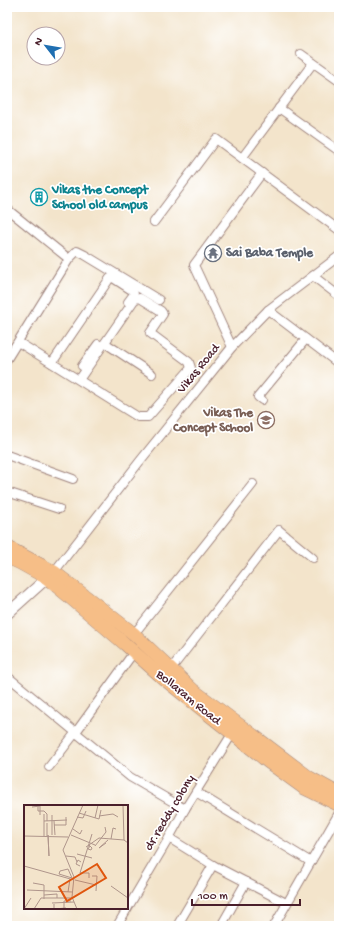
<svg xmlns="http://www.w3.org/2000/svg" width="346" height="933" font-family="'Gochi Hand',sans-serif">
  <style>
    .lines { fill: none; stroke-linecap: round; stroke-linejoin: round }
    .minor-casing { stroke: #9e827b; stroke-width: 10 }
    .tertiary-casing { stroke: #9e827b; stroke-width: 12 }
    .primary-casing { stroke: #9e827b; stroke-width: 14 }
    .minor { stroke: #fff; stroke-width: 8 }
    .tertiary { stroke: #fff; stroke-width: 10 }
    .primary { stroke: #f6be87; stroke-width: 13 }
    .labels { text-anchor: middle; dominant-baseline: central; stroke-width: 3.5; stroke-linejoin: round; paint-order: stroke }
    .culture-label { font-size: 13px; font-weight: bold; fill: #0d838f; stroke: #fff; text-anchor: start }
    .worship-label { font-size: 13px; font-weight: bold; fill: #5b616d; stroke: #fff; text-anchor: start }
    .street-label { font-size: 13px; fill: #4a1f2b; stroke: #fff }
    .education-label { font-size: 13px; font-weight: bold; fill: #785e54; stroke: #fff; text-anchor: end }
    .inset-road { fill: none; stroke: #af958b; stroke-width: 1 }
    .view { fill: #e0560e; fill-opacity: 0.15; stroke: #e0560e; stroke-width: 2 }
    .inset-edge { fill: none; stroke: #4a1f2b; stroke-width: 2 }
  </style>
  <rect width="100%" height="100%" fill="#fff"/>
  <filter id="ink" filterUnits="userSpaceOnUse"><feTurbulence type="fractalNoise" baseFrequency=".025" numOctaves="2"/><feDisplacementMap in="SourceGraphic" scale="8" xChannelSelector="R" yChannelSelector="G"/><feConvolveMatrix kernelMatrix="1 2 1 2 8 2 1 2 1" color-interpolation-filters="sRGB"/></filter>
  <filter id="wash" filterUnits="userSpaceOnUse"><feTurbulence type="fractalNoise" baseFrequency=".012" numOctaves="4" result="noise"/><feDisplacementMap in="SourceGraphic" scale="16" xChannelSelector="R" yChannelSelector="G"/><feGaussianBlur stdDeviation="0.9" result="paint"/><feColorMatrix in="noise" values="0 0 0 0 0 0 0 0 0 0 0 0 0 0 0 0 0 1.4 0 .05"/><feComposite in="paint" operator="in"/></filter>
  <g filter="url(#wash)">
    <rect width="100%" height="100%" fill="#f3e4cb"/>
  </g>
  <g filter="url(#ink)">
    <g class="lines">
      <!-- minor casing -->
      <g class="minor-casing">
        <g id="minor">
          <path d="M301 54 339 81"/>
          <path d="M279 108 339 151"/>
          <path d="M242 158 313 63"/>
          <path d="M7 209 69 259"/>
          <path d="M154 222 216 139 339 230"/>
          <path d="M313 276 339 296"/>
          <path d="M268 310 339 364"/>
          <path d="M18 342 138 417H148L191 368 189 362 150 333 163 314 161 311 140 298 135 299 79 380"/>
          <path d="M105 343 152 374"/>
          <path d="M232 347 194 265 262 173"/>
          <path d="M7 359 69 259 77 251 85 255 159 300"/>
          <path d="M52 363 110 278H113L133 291 134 294 128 302"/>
          <path d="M82 366 98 344"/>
          <path d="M262 400 258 397 306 339"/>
          <path d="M7 455 73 479"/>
          <path d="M7 492 59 509"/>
          <path d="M54 572 140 461 232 347 268 310 339 256"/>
          <path d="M134 634 253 484"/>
          <path d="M171 669 279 530 313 558"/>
          <path d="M7 676 130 777 185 809"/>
          <path d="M49 767 76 732 134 652"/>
          <path d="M196 792 311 862"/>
          <path d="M169 838 213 865 286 903"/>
          <path d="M117 926 169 838 185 809 232 734"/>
          <path d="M177 926 213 865"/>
          <path d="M221 926 246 882"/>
          <path d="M274 926 339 813"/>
        </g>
      </g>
      <!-- tertiary casing -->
      <g class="tertiary-casing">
        <path id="tertiary" d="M7 614 47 578"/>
      </g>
      <!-- primary casing -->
      <g class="primary-casing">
        <g id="primary">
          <path d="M7 547 54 572 134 634 193 690 310 778 339 794"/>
          <path d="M7 557 20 563 47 578 125 644 164 679 267 761 304 788 339 805"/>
        </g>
      </g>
      <!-- minor -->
      <use href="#minor" class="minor"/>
      <!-- tertiary -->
      <use href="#tertiary" class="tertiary"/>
      <!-- primary -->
      <use href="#primary" class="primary"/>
    </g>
  </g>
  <!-- icons -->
  <defs>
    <g id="building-ring" transform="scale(0.9)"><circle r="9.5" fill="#fff" stroke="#0f9aa8" stroke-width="1.5"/><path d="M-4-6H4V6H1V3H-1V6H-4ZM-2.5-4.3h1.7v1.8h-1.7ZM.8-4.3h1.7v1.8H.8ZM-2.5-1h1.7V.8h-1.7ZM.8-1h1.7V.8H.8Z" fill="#0f9aa8"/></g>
    <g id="temple-ring" transform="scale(0.9)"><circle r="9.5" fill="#fff" stroke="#6b7280" stroke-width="1.5"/><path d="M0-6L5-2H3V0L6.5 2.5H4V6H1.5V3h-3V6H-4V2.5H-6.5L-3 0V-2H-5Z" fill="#6b7280"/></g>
    <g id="school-ring" transform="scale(0.9)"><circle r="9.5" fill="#fff" stroke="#8d6e63" stroke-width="1.5"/><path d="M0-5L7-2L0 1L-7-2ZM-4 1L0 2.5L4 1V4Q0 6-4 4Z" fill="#8d6e63"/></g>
  </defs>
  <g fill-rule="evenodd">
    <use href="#building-ring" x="39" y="197"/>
    <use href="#temple-ring" x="213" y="253"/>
    <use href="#school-ring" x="266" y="420"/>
  </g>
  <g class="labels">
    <!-- culture labels -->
    <g class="culture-label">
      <text x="52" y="190">Vikas the Concept<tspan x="52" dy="15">School old campus</tspan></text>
    </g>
    <!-- worship labels -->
    <g class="worship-label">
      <text x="226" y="253">Sai Baba Temple</text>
    </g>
    <!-- street labels -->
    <g class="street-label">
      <text transform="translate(199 369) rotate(-51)">Vikas Road</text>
      <text transform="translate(188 698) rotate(39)">Bollaram Road</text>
      <text transform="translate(170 813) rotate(-59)">dr.reddy colony</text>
    </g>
    <!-- education labels -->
    <g class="education-label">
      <text x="253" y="413">Vikas The<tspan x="253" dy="15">Concept School</tspan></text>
    </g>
  </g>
  <!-- overview -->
  <g transform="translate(24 805)">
    <rect width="104" height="104" fill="#f3e4cb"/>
    <path class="inset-road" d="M14 0V6H20L23 9V16M99 0 100 35 104 38M8 2 16 1V10M55 8 75 14 77 5M20 9V31M28 10V30M75 11 89 9 94 12M53 12 59 13 62 6M71 13 74 0M20 16 43 15M30 16 31 30M23 18V31M30 20H42V12M49 24 56 29 58 25M24 30 25 51 24 30M47 30 71 40M0 31 44 32M87 34 89 23 92 24M82 38 75 43 84 35M65 40 68 43 67 45 64 44 66 41M71 41 82 27 81 22M62 42 75 33 100 35M53 49 68 53M42 51 51 52 53 57M0 61 50 75M56 61 52 59 54 55 57 57M44 64 48 73 35 69 36 66ZM56 68 68 29M56 68H65V73M68 71H73L72 86M51 75 72 80M9 78 20 80V94M87 81 104 93M3 85 48 87M44 87 46 74M20 90 33 89V93M28 98 50 97M30 99V104L42 103M40 103V96H47M0 104 7 93M10 104 17 93H48M53 104 48 92 50 72 39 45 59 0"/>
    <path class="view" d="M73 59 82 73 43 96 35 82Z"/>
    <rect width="104" height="104" class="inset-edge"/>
  </g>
  <!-- margin -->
  <rect width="346" height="933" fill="none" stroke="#fff" stroke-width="24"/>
  <!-- north arrow -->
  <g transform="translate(46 46) rotate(301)"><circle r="19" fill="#ffffff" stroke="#b7a5aa"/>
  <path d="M0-3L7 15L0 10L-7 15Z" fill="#1f6fb2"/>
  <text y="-6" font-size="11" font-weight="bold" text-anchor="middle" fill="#4a1f2b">N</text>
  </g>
  <!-- scale -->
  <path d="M192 899v6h108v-6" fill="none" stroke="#4a1f2b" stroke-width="2"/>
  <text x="198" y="899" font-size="12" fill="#4a1f2b" stroke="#ffffff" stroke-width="3" paint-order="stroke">100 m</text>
</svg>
